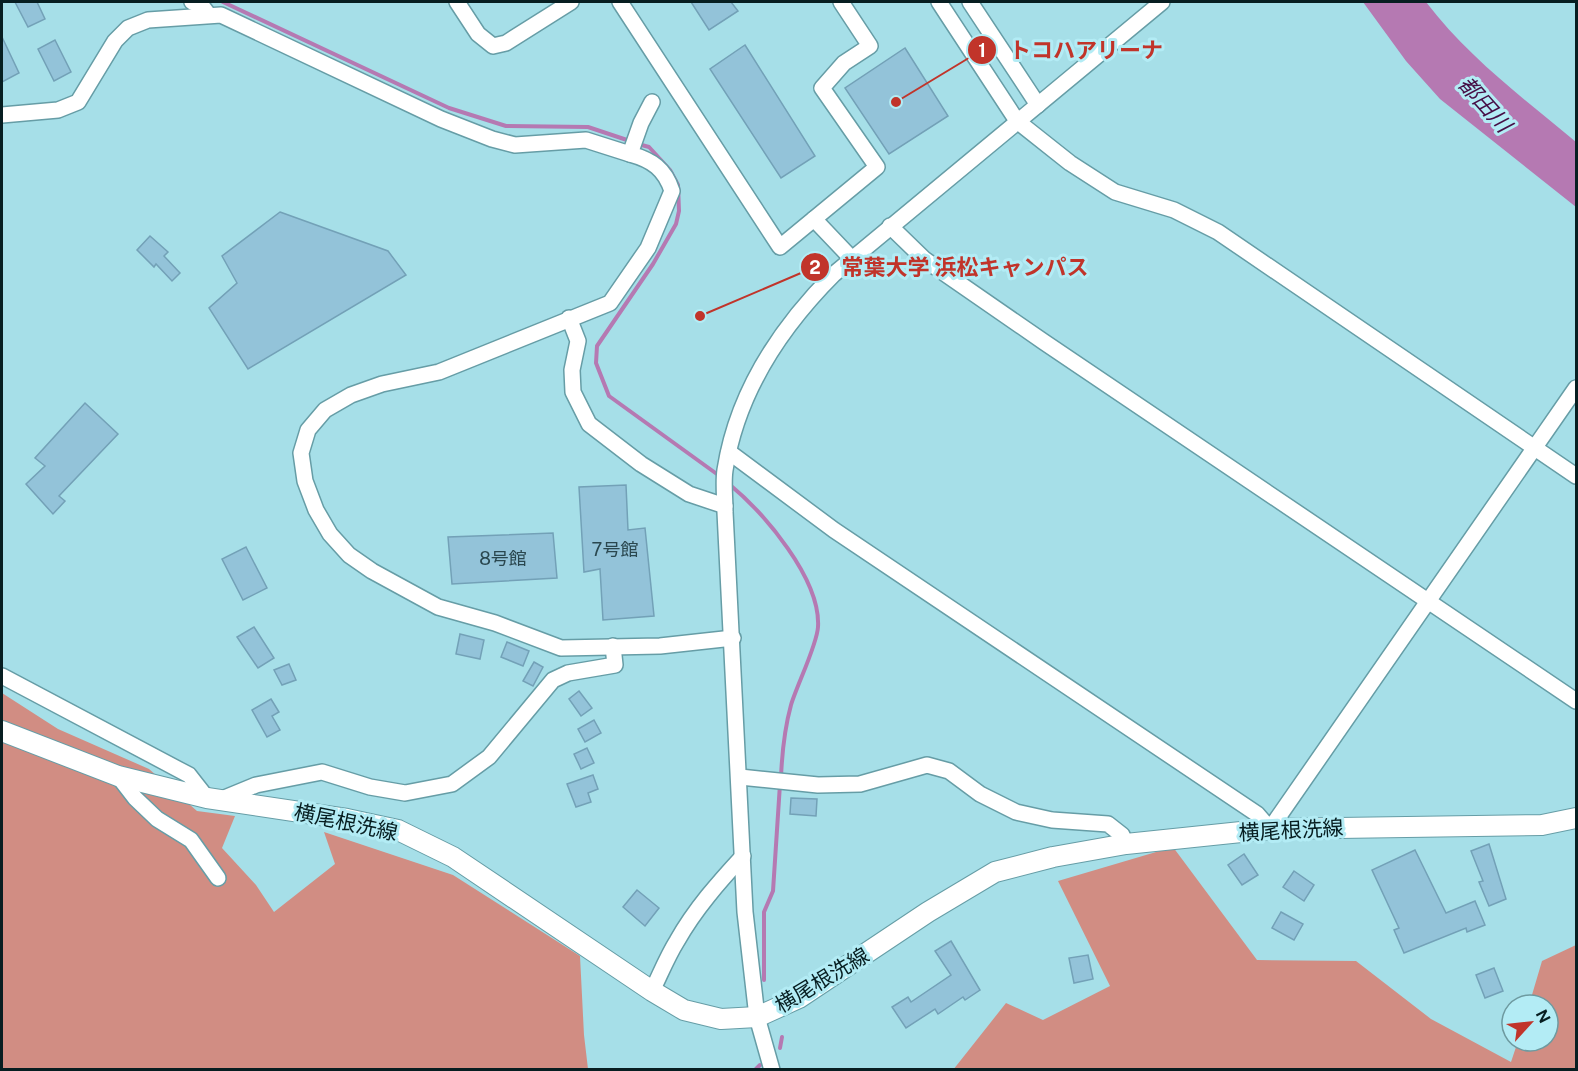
<svg xmlns="http://www.w3.org/2000/svg" width="1578" height="1071" viewBox="0 0 1578 1071" font-family="'Public Sans','Noto Sans JP',sans-serif">
<style>
.green{fill:#d18d83}
.water{fill:#b579b2}
.lines{fill:none;stroke-linecap:round;stroke-linejoin:round}
.stream{stroke:#b579b2;stroke-width:4}
.building{fill:#93c3d9;stroke:#73a1b7;stroke-width:1.5}
.minor-casing{stroke:#669da6;stroke-width:18}
.major-casing{stroke:#669da6;stroke-width:22}
.minor{stroke:#fff;stroke-width:15}
.major{stroke:#fff;stroke-width:20}
.labels{text-anchor:middle;dominant-baseline:central;stroke-width:6;stroke-linejoin:round;paint-order:stroke}
.number-label{font-size:18px;fill:#2a474f}
.street-label{font-size:21px;fill:#071e21;stroke:#b3ecf5}
.water-label{font-size:22px;font-style:italic;fill:#460e45;stroke:#b3ecf5}
.leader{fill:none;stroke:#c1342a;stroke-width:2}
.callout-dot{fill:#c1342a;stroke:#b3ecf5;stroke-width:2}
.mark-label{font-size:18px;text-anchor:middle;font-weight:bold;fill:#fff}
.callout-label{font-size:22px;text-anchor:middle;font-weight:bold;fill:#c1342a;stroke:#b3ecf5;stroke-width:6;stroke-linejoin:round;paint-order:stroke}
</style>
<rect width="100%" height="100%" fill="#a6dfe8"/>
<g class="green">
<polygon points="2,693 58,729 149,769 197,811 235,816 222,848 256,885 274,912 335,864 324,832 453,875 580,956 584,1035 588,1069 2,1069"/>
<polygon points="1173,847 1257,960 1356,961 1431,1019 1511,1062 1518,1041 1548,1041 1548,1005 1529,1005 1542,961 1576,945 1576,1069 953,1070 1006,1003 1043,1020 1110,986 1058,881"/>
</g>
<path class="water" d="M 1363,2 L 1426,2 C 1468,57 1523,98 1576,142 L 1576,207 L 1440,99 L 1406,61 Z"/>
<g class="lines">
<g class="stream">
<polyline points="223,2 449,108 506,126 588,127 630,141"/>
<polyline points="638,144 649,147 670,170 678,185 679,211 676,224 653,264 597,346 596,363 609,396 721,477"/>
<path d="M 729,484 C 764,513 821,579 818,627 C 817,645 797,685 791,705 C 785,727 782,754 781,777"/>
<polyline points="764,980 764,912 773,891 780,784"/>
<polyline points="780,1048 782,1037"/>
<polyline points="755,1070 760,1065"/>
</g>
</g>
<g class="building">
<polygon points="15,2 37,2 45,19 28,27"/>
<polygon points="691,2 731,2 738,11 709,30"/>
<polygon points="2,37 19,73 2,82"/>
<polygon points="55,40 71,72 54,81 38,49"/>
<polygon points="745,45 815,156 781,178 710,69"/>
<polygon points="905,48 948,116 889,154 845,88"/>
<polygon points="280,212 388,251 406,275 248,369 209,308 237,283 222,256"/>
<polygon points="150,236 168,252 164,256 180,273 172,281 156,264 154,267 137,250"/>
<polygon points="85,403 118,434 59,496 65,501 53,514 26,484 45,466 35,458"/>
<polygon points="626,485 628,530 645,528 654,616 603,620 600,569 584,572 579,487"/>
<polygon points="553,533 557,578 452,584 448,537"/>
<polygon points="246,547 267,588 243,600 222,559"/>
<polygon points="254,627 274,658 258,668 237,637"/>
<polygon points="460,634 484,640 480,659 456,654"/>
<polygon points="507,642 529,651 523,666 501,657"/>
<polygon points="534,662 543,667 533,686 523,681"/>
<polygon points="289,664 296,680 282,685 274,670"/>
<polygon points="579,691 592,708 581,716 569,699"/>
<polygon points="271,699 279,712 272,716 280,730 267,737 252,710"/>
<polygon points="594,720 601,733 585,742 578,729"/>
<polygon points="587,748 594,763 581,769 574,754"/>
<polygon points="593,775 598,789 588,793 591,802 576,807 567,784"/>
<polygon points="791,798 817,799 816,816 790,814"/>
<polygon points="1489,844 1506,899 1489,906 1479,882 1483,881 1471,851"/>
<polygon points="1415,850 1446,913 1475,901 1485,925 1467,932 1466,928 1404,953 1394,930 1399,928 1372,870"/>
<polygon points="1244,854 1258,875 1242,885 1228,865"/>
<polygon points="1294,871 1314,885 1304,901 1283,887"/>
<polygon points="637,890 659,908 645,926 623,907"/>
<polygon points="1281,912 1303,924 1294,940 1272,928"/>
<polygon points="951,941 980,990 965,1000 963,997 938,1014 935,1009 906,1028 892,1007 908,997 911,1002 951,975 935,951"/>
<polygon points="1088,955 1093,979 1074,983 1069,958"/>
<polygon points="1494,968 1503,991 1485,998 1476,975"/>
</g>
<g class="lines">
<defs>
<g id="minor">
<polyline points="192,2 202,6 208,14"/>
<polyline points="457,2 478,34 493,46 506,43 571,2"/>
<polyline points="620,2 780,247 877,167 822,88 844,63 870,46 841,2"/>
<polyline points="939,2 1017,121 1070,163 1115,192 1174,210 1218,232 1576,476"/>
<polyline points="970,2 1038,105"/>
<path d="M 652,102 L 641,123 L 630,154 C 652,160 665,169 672,191 L 648,248 L 610,303 L 439,372 L 382,384 L 351,395 L 325,410 L 308,430 L 301,453 L 305,481 L 316,510 L 330,534 L 349,555 L 372,571 L 438,607 L 495,623 L 561,648 L 660,646 L 733,638"/>
<polyline points="2,115 58,110 78,102 115,41 128,28 148,20 221,15 441,119 492,139 515,145 586,140 630,154"/>
<polyline points="814,219 852,259"/>
<polyline points="890,226 924,259 1044,342 1576,701"/>
<polyline points="569,318 578,341 572,370 573,392 589,424 641,464 689,494 725,506"/>
<polyline points="729,452 834,530 1257,814 1270,829 1576,388"/>
<polyline points="2,676 189,775 207,798"/>
<polyline points="118,776 135,798 157,819 191,840 218,878"/>
<polyline points="740,777 818,785 860,784 927,765 949,771 980,794 1016,812 1052,820 1108,824 1122,835 1126,844"/>
<polyline points="222,799 256,785 322,772 370,787 405,793 452,784 489,757 553,680 568,673 615,665 613,646"/>
<path d="M 652,991 C 660,975 667,957 677,941 C 695,909 719,882 743,856"/>
<path d="M 772,1070 L 757,1017 L 745,912 L 725,512 C 725,498 723,483 725,470 C 737,393 780,328 834,274 L 1162,2"/>
</g>
<polyline id="major" points="2,731 118,776 207,798 347,819 398,830 453,857 652,991 684,1010 721,1019 757,1017 799,998 928,912 995,872 1053,857 1126,844 1270,829 1542,825 1576,818"/>
</defs>
<use href="#minor" class="minor-casing"/>
<use href="#major" class="major-casing"/>
<use href="#minor" class="minor"/>
<use href="#major" class="major"/>
</g>
<g class="labels">
<g class="number-label">
<text x="615" y="549">7号館</text>
<text x="503" y="558">8号館</text>
</g>
<g class="street-label">
<text transform="translate(346 822) rotate(12)">横尾根洗線</text>
<text transform="translate(1291 830) rotate(-3)">横尾根洗線</text>
<text transform="translate(822 980) rotate(-31)">横尾根洗線</text>
</g>
<g class="water-label">
<text transform="translate(1485 104) rotate(48)">都田川</text>
</g>
</g>
<path class="leader" d="M896 102L982 50M700 316L815 267"/>
<g class="callout-dot">
<circle cx="896" cy="102" r="6"/>
<circle cx="700" cy="316" r="6"/>
<circle cx="982" cy="50" r="15"/>
<circle cx="815" cy="267" r="15"/>
</g>
<g class="mark-label">
<text x="982" y="57">1</text>
<text x="815" y="274">2</text>
</g>
<g class="callout-label">
<text x="1086" y="58">トコハアリーナ</text>
<text x="965" y="275">常葉大学 浜松キャンパス</text>
</g>
<rect width="1578" height="1071" fill="none" stroke="#071e21" stroke-width="6"/>
<g transform="translate(1530 1023) rotate(63)"><circle r="28" fill="#b3ecf5" stroke="#6e9aa0" stroke-width="1.5"/>
<path d="M0-4.5L10 22L0 15L-10 22Z" fill="#c1342a"/>
<text y="-9" font-size="16" font-weight="bold" text-anchor="middle" fill="#071e21">N</text>
</g>
</svg>
